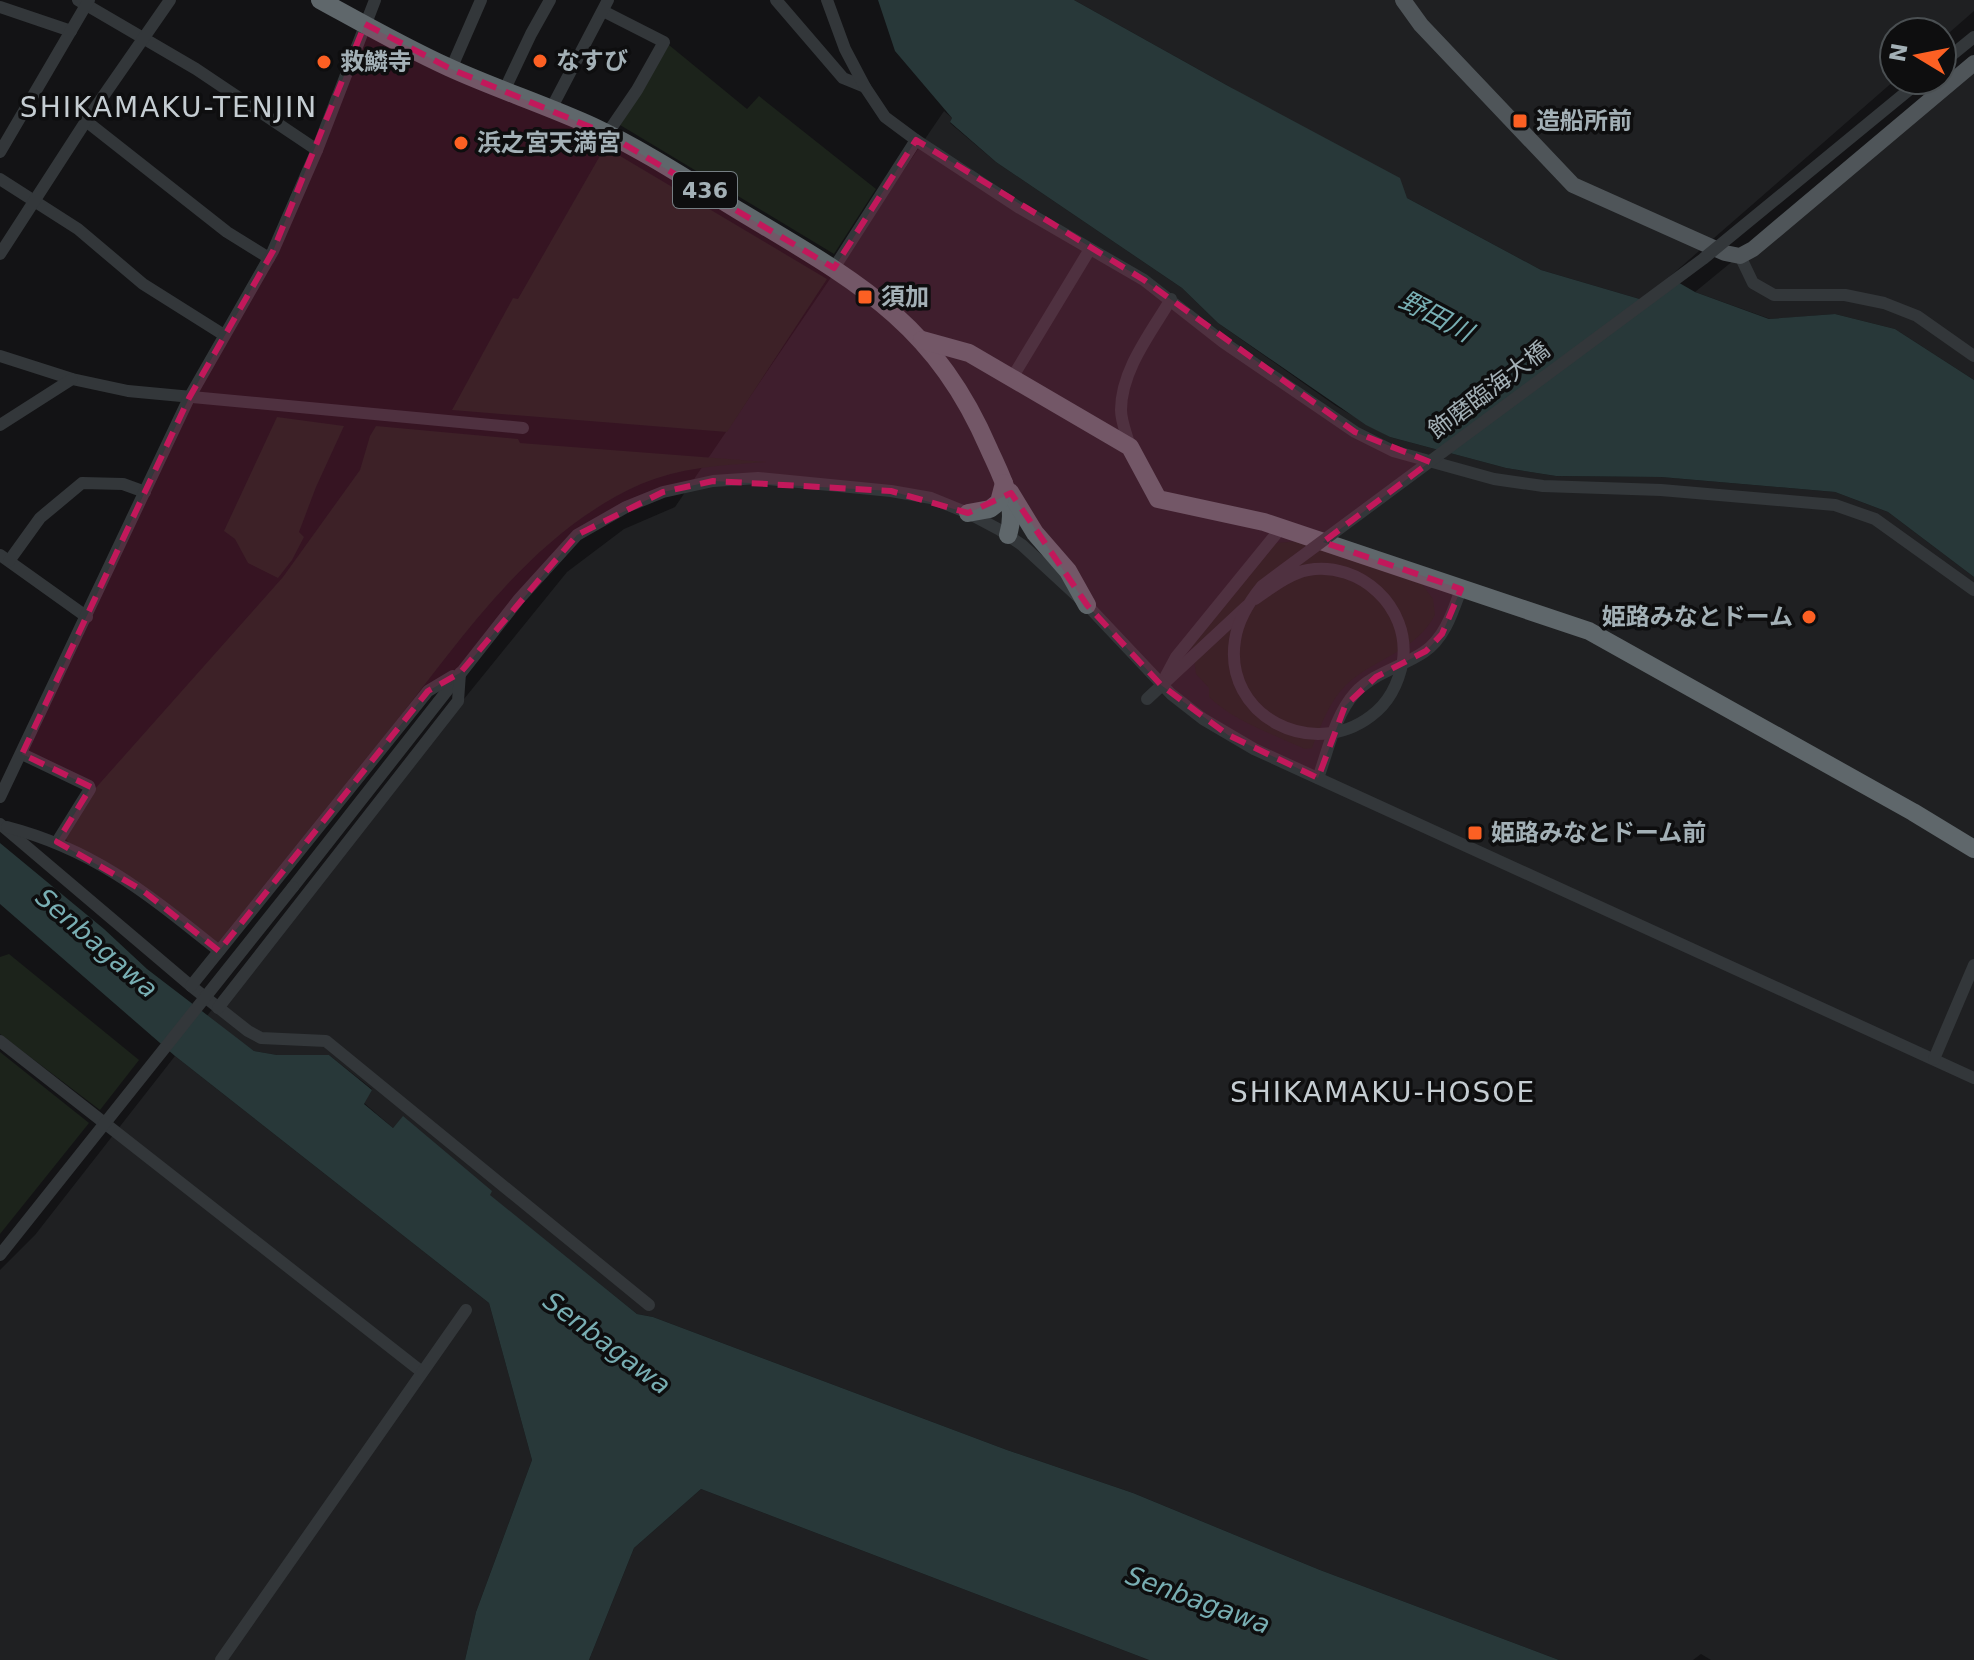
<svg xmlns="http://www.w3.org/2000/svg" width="1974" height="1660" viewBox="0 0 1974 1660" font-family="'DejaVu Sans','Noto Sans JP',sans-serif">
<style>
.built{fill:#1f2022}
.green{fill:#1c231b}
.water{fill:#283839}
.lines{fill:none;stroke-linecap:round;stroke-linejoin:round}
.minor{stroke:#33373a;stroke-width:12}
.major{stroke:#4f5559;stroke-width:16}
.highway{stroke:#5f676b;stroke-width:18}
.minor-bridge{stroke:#33373a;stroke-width:12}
.marked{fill:#c2185b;fill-opacity:0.2;stroke:#c2185b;stroke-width:6;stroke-dasharray:16 10;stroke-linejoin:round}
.poi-dot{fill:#fc6023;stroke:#0e0e0f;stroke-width:3}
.labels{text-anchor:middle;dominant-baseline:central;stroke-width:7;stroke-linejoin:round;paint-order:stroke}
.shield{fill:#0e0e0f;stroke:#767f84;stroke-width:2}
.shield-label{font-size:22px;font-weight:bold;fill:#a3b0b6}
.poi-label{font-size:24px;font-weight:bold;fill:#a3b0b6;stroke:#0e0e0f;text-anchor:start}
.street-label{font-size:24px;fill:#a3b0b6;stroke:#0e0e0f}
.water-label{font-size:26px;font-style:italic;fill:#78aeb3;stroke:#0e0e0f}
.quarter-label{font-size:28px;letter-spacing:2px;fill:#c5cdd2;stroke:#0e0e0f}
</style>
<rect width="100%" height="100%" fill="#131315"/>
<g class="built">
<polygon points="1074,0 1974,0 1974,11 1942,39 1942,32 1894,32 1895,80 1643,300 1541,270 1407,198 1230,87"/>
<polygon points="1974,63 1974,380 1895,329 1835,314 1770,319 1695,292"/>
<polygon points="944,111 952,118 950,123 996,162 1182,288 1218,323 1336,406 1390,437 1506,468 1556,476 1661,477 1835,492 1888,512 1974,577 1974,1660 1711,1660 1701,1654 1693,1660 1559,1660 1320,1570 1133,1493 1007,1450 653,1317 637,1314 489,1195 491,1191 403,1117 393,1128 364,1103 372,1089 329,1055 277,1055 254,1051 206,1017 567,572 624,529 675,507"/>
<polygon points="175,1056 489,1303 532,1460 476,1612 465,1660 0,1660 0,1270 35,1235"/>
<polygon points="701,1489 1149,1660 589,1660 634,1548"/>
</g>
<g class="green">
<polygon points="669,45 747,109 759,96 876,189 834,254 620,125"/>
<polygon points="605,147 827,279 727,432 452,410 513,298 518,299"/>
<polygon points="277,417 344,426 316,487 299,532 304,537 292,560 278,578 248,563 235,539 224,531"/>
<path d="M 376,426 L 518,439 L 520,443 L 766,462 C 723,465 681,467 641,484 C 531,533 461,639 389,731 C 332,802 276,873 220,945 L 69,843 L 63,836 L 93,791 L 283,577 L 360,470 L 370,436 Z"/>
<path d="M 1299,541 L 1422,584 L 1433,599 L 1435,615 C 1417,649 1381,657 1353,679 C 1331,696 1322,723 1312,748 L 1305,749 C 1273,734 1235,722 1209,697 L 1209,688 L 1196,674 L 1192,646 L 1276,543 Z"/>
<polygon points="9,954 139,1060 100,1110 0,1034 0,957"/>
<polygon points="0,1052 89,1123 0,1234"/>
</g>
<g class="water">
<polygon points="878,0 1074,0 1230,87 1400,178 1407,198 1541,270 1643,300 1669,277 1695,292 1769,319 1835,314 1895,329 1974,380 1974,577 1888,512 1835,492 1661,477 1556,476 1506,468 1390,437 1366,425 1218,323 1182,288 996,162 950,122 952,118 895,51"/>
<polygon points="0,843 104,929 147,969 254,1051 277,1055 329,1055 372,1090 364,1104 393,1128 403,1116 492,1191 490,1195 637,1314 653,1317 1007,1450 1133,1493 1320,1570 1559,1660 1149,1660 701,1489 634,1548 589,1660 465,1660 476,1612 532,1460 489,1303 175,1056 0,904"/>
</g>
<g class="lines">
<g class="minor">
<polyline points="78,0 196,69 317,150"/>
<polyline points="776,0 843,78 865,87"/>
<polyline points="827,0 845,49 865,87 885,117 916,140 1018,207 1144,280 1223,342 1355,432 1393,451 1494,479 1543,486 1661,490 1835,505 1875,519 1974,590"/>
<polyline points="0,7 71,31"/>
<polyline points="603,11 664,42 637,90 607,134"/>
<polyline points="1942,63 1974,37"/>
<polyline points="451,69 481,0"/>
<polyline points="504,91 531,34 550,0"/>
<polyline points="551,109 608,0"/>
<polyline points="86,121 227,232 269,258"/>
<polyline points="0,152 89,0"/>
<polyline points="0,179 78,229 143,284 224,335"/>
<polyline points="0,254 86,121 170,0"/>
<polyline points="1740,256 1753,283 1774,295 1845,295 1884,303 1917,316 1974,356"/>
<polyline points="834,268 916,140"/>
<polyline points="0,356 72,379 128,391 523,428"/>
<polyline points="1012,378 1090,249"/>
<polyline points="0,425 72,379"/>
<path d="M 1130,447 C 1127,435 1121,422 1121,410 C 1121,370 1152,331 1171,299"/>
<polyline points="0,555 87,617"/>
<polyline points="9,561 40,518 82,483 123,484 145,492"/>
<polyline points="1161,685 1176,657 1281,528"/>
<polyline points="1147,699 1247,606"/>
<polyline points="22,754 89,786 90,789 57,842"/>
<path d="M 1318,778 C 1328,751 1335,715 1355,693 C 1373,673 1402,667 1424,652 C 1445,638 1453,611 1461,589"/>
<polyline points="0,797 189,398 273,251 317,150 375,0"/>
<polyline points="0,824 191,986 248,1031 261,1038 326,1041 649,1305"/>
<path d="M 7,827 C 96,850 150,896 219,951"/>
<polyline points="293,887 519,599 577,535 626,507 663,492 713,481 758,478 891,491 931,498 968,513 1000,530 1022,545 1087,605 1171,694 1203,719 1254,749 1974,1078"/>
<polyline points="191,986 428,691 453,676"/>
<polyline points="218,1008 458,701 460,673"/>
<polyline points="0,1041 422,1372"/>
<polyline points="1934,1059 1974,965"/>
<polyline points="221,1660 466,1310"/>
</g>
<polyline class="major" points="1403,0 1421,25 1573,185 1725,253 1740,256 1753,249 1974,63"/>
<g class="highway">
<path d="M 320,0 C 362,23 404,47 448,67 C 496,89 546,105 594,127 C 645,151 693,183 741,212 C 854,280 934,321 989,449 C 1001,476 1018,505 1008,535"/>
<polyline points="922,340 969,353 1130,447 1158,499 1264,522 1589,631 1913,812 1974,849"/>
<polyline points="1010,492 1035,533 1068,571 1087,605"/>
<polyline points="968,513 990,509 999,502 1004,483"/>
</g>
<g class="minor-bridge">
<path d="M 1255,599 C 1271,588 1290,573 1308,570 C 1360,561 1410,607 1403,660 C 1399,682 1390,702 1371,716 C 1312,761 1223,716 1235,640 C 1238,619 1249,602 1262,586 L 1703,259 L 1921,80"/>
<polyline points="0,1255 293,887"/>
</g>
</g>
<path class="marked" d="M 365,24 L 451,69 L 607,134 L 834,268 L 916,140 L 1144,280 L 1355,432 L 1430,462 L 1323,542 L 1461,589 L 1442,634 L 1426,651 L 1376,677 L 1345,706 L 1318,778 L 1228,735 L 1161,685 L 1087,605 L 1011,493 L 968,513 L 891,491 L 713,481 L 663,492 L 577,535 L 460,673 L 428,691 L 219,951 L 142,890 L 57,842 L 91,787 L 22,754 L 189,398 L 273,251 Z"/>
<g class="poi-dot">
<circle cx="540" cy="61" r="8"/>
<circle cx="324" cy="62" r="8"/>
<rect x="1512" y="113" width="16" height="16" rx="4"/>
<circle cx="461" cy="143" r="8"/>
<rect x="857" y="289" width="16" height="16" rx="4"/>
<circle cx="1809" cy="617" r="8"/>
<rect x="1467" y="825" width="16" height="16" rx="4"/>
</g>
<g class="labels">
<rect class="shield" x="673" y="172" width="64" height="36" rx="6"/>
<g class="shield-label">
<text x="705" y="190">436</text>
</g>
<g class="poi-label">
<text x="556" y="61">なすび</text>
<text x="340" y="62">救鱗寺</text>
<text x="1536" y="121">造船所前</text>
<text x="477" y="143">浜之宮天満宮</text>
<text x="881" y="297">須加</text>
<text x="1793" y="617" text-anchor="end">姫路みなとドーム</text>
<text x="1491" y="833">姫路みなとドーム前</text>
</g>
<g class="street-label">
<text transform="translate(1489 390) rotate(-37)">飾磨臨海大橋</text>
</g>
<g class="water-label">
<text transform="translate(1436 316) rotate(28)">野田川</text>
<text transform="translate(97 943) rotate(41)">Senbagawa</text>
<text transform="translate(607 1343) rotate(37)">Senbagawa</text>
<text transform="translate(1198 1600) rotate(20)">Senbagawa</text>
</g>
<g class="quarter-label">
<text x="169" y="107">SHIKAMAKU-TENJIN</text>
<text x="1383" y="1092">SHIKAMAKU-HOSOE</text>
</g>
</g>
<g transform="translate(1918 56) rotate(280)"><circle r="38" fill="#0e0e0f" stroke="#4a4f52" stroke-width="2"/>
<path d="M0-6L14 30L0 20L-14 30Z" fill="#fc6023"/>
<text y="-12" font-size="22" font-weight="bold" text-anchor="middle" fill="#a3b0b6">N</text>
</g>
</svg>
